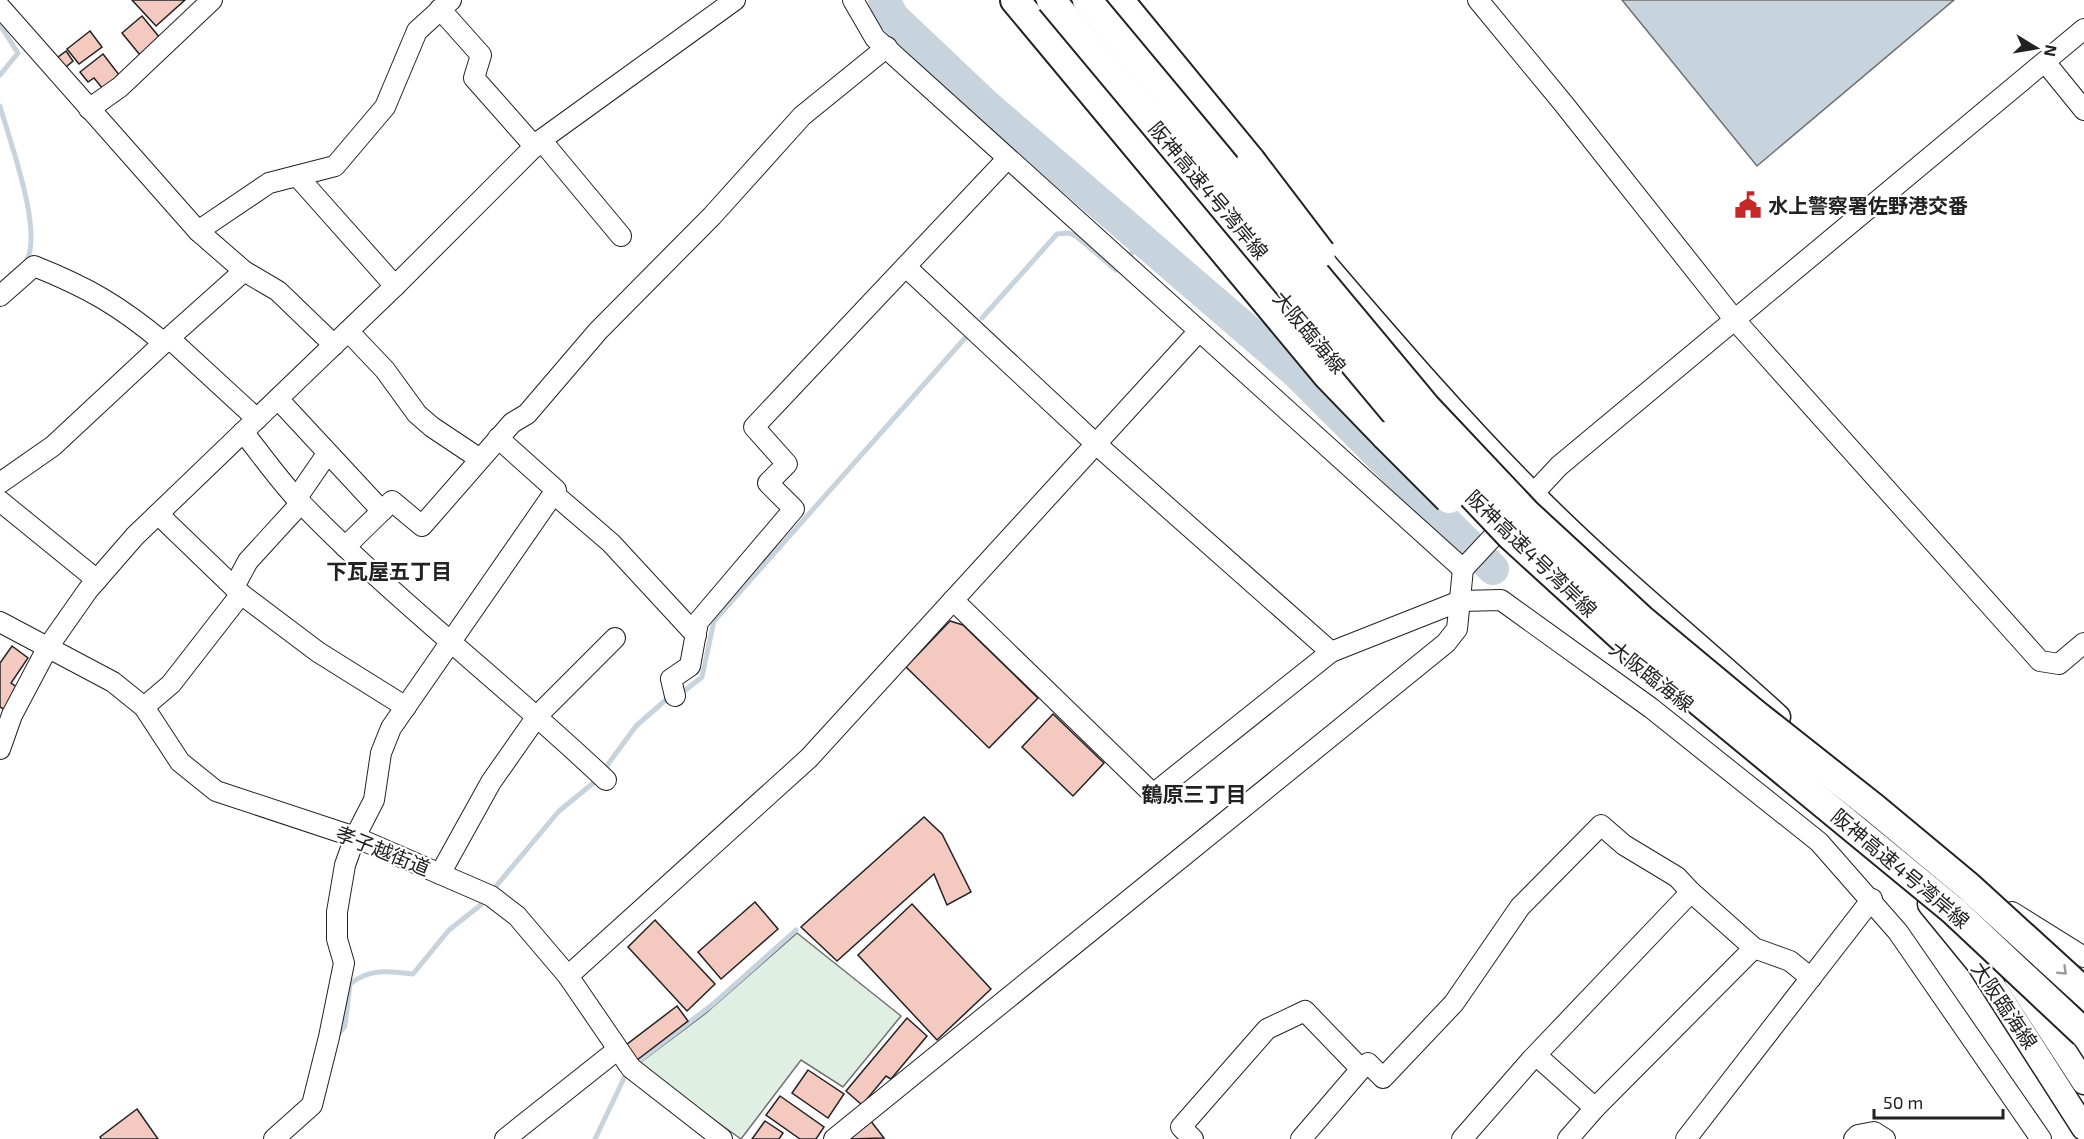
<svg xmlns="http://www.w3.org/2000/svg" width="2084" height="1139" viewBox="0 0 2084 1139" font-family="'Exo 2','Noto Sans JP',sans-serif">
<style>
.green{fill:#e0efe3;stroke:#6f6f6f;stroke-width:1.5}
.water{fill:#c7d3dd;stroke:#6f6f6f;stroke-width:1.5}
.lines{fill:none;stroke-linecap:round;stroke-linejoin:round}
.stream{stroke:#c7d3dd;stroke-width:5}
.river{stroke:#c7d3dd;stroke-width:32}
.building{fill:#f3c9c0;stroke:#222;stroke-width:1.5}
.minor-casing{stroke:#222;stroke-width:22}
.major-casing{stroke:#222;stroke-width:27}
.highway-casing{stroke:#222;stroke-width:32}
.minor{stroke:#fff;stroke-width:20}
.major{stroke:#fff;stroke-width:24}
.highway{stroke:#fff;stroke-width:28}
.highway-bridge-casing{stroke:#222;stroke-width:32;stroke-linecap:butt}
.highway-bridge{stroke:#fff;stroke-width:28}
.oneway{stroke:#9c9c9c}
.labels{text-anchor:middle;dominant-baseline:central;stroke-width:4.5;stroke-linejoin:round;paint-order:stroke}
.street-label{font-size:20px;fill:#222;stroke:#fff}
.poi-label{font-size:20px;font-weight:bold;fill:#222;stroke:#fff;text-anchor:start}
.neighbourhood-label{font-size:21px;font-weight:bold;fill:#222;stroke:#fff}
</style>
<rect width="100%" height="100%" fill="#fff"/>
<polygon class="green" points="797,933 901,1016 843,1087 801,1060 741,1139 637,1065 706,1013"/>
<polygon class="water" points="1622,0 1954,0 1757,166"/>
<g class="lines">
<g class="stream">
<polyline points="0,25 18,53 0,75"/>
<path d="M 0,106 C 9,140 44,231 26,262"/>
<polyline points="1129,256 1143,240"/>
<polyline points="982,318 1057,234 1069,233 1076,236 1116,270"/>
<polyline points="683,692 702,677 714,621 966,337"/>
<polyline points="603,771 636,726 668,698"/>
<polyline points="492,891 559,811 597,780"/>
<path d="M 335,1039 L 345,1026 L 350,984 C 369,968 389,971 413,974 L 449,930 L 482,904"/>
<polyline points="635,1064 713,1004 796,930"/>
<polyline points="595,1139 626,1074"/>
</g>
<polyline class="river" points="884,0 893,17 988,107 1296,372 1493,569"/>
</g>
<g class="building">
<polygon points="132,0 185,0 156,26"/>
<polygon points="142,16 160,38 140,55 122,33"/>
<polygon points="90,31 102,47 79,64 67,49"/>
<polygon points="66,51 73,61 61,71 53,61"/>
<polygon points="103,54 120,76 103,89 94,78 88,82 80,72"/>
<polygon points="950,621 963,625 1038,698 989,748 906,667"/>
<polygon points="12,646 28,658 11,683 20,689 5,710 0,707 0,663"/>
<polygon points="1053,714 1104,763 1073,796 1022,747"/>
<polygon points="924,817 942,834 971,892 947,905 934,874 837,961 801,927"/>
<polygon points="755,902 778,929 721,979 698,952"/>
<polygon points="912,904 991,989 937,1040 858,955"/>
<polygon points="655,920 715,984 687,1011 628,947"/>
<polygon points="677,1006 688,1021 637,1060 626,1045"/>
<polygon points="907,1018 927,1036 891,1079 886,1076 862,1105 846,1091"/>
<polygon points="808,1070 844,1094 828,1118 792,1093"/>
<polygon points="780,1096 824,1127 816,1139 800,1139 766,1115"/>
<polygon points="137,1109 158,1139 101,1139 100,1137"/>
<polygon points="870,1120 884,1138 848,1139"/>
<polygon points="765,1121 783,1133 779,1139 752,1139"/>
</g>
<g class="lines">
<defs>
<g id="minor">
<polyline points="853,0 875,38 1463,569"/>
<polyline points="1478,0 1563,103 1734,319 2040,661 2059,664 2084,643"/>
<polyline points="0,7 198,231 244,271 278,291 334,345"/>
<polyline points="440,9 481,55 474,78 535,147"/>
<polyline points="2045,62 2084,110"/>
<polyline points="89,109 120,87 212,0"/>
<polyline points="541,140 621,236"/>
<polyline points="298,177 395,286"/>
<polyline points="198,231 269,183 335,166 385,107 417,31 451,0"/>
<polyline points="906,267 1096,444 1331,652"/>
<path d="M 0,296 L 34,266 C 87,287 120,306 164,343"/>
<polyline points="348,331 385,370 417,414 432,427 480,459"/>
<polyline points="169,338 244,271"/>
<polyline points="278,399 382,511"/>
<path d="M 243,432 C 261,454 278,479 298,500 C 394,600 505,684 606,780"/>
<polyline points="0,483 53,446 169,338 257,419"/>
<polyline points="554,494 611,543 696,635"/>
<polyline points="296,499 327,454"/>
<polyline points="0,501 97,580"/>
<polyline points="158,514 241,594 318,652 406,707"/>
<polyline points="345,547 392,501 422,526 512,423 527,414 598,331 712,216 802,116 887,47"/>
<polyline points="234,587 248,561 301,503"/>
<polyline points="953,600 1153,794 1331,652 1460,601 1501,600 1651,708 1819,842 1898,932 2041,1139"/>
<polyline points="0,622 113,682 144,707 180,762 216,791 355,837 491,896 517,916 568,976 631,1068 722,1139"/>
<polyline points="675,696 671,679 690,666 698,622 794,509 768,483 787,464 754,427 1007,159"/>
<polyline points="144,707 171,684 241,594"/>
<polyline points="0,749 12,715 48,647 88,590 135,536 395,286 541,140 735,0"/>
<polyline points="440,874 491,782 538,715 615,638"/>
<polyline points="2012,912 2084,957"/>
<polyline points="568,976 809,758 1199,331"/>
<polyline points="1537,1056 1595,1108"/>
<polyline points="274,1139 312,1105 329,1037 344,963 337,939 337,912 345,865 355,837 374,800 381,753 391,728 556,490 498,438"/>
<polyline points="505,1139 617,1050"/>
<polyline points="834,1139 1446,643 1457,629 1463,569 1559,466 2084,29"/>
<polyline points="1193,1139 1181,1127 1267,1029 1305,1011 1361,1069 1368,1063 1383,1078 1454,1003 1520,907 1601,825 1624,845 1677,877 1691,892 1754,948 1790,961 1811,978"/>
<polyline points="1301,1139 1361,1069"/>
<polyline points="1462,1139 1531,1060 1691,892"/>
<polyline points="1568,1139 1595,1108 1754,948"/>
<polyline points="1686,1139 1872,899"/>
<polyline points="1854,1139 1858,1135 1874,1132 1885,1139"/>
</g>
<g id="major">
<path d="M 1322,261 C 1390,340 1458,420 1532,494 C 1610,573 1696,642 1778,717"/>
<polyline points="1930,904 1979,964 2084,1128"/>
<polyline points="2017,979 2084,1082"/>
</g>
<g id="highway">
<polyline points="1015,0 1328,376 1386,436"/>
<polyline points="1119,0 1251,161"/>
</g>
</defs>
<use href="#minor" class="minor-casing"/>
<use href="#major" class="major-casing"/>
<use href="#highway" class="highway-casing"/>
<use href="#minor" class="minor"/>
<use href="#major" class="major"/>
<use href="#highway" class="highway"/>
<defs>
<g id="highway-bridge">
<polyline points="1051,0 1405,424 1511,536 1625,640 1954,911 2084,1033"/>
<polyline points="1087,0 1426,407 1527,514 1642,620 1755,714 1874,808 1969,887 2084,992"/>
<polyline points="1251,161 1321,253"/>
<polyline points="1386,436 1449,499"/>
</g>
</defs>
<use href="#highway-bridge" class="highway-bridge-casing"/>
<use href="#highway-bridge" class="highway-bridge"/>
</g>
<defs><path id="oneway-chevron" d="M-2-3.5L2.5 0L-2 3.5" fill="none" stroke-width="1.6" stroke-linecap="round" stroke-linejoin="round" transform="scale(1.5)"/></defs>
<use class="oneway" href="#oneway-chevron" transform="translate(2063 971) rotate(44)"/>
<defs>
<symbol id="civic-bare" viewBox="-9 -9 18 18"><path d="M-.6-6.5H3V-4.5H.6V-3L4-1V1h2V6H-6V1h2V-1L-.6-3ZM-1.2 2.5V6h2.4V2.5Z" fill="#c62828" stroke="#fff" stroke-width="2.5" paint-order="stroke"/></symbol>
</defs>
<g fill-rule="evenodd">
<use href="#civic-bare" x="1729" y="186" width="38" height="38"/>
</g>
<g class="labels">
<g class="street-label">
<text transform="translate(1209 190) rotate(50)">阪神高速4号湾岸線</text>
<text transform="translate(1310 332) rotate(50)">大阪臨海線</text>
<text transform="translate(1532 553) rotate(44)">阪神高速4号湾岸線</text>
<text transform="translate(1652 676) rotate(38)">大阪臨海線</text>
<text transform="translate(383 850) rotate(22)">孝子越街道</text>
<text transform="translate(1901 868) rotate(40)">阪神高速4号湾岸線</text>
<text transform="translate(2005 1005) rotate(56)">大阪臨海線</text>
</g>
<g class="poi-label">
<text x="1768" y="205">水上警察署佐野港交番</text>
</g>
<g class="neighbourhood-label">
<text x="389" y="570">下瓦屋五丁目</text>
<text x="1194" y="793">鶴原三丁目</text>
</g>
</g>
<g transform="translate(2036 48) rotate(101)" stroke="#ffffff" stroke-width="4.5" paint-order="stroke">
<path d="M0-4.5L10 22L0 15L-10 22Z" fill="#222222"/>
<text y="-9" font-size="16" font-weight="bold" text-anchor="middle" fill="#222222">N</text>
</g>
<path d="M1874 1109v9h129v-9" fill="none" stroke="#222222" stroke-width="3"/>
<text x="1883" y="1109" font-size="18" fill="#222222" stroke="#ffffff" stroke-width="4.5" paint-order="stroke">50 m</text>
</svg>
